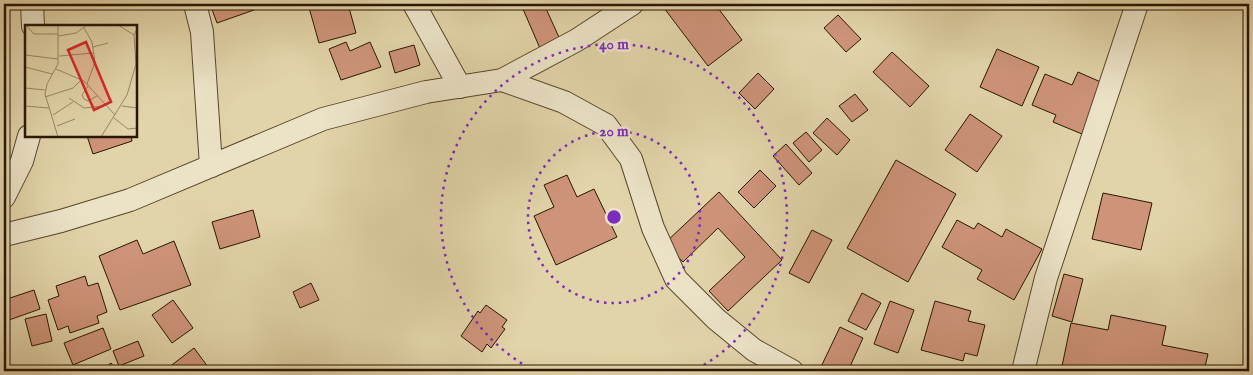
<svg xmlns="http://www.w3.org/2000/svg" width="1253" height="375" viewBox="0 0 1253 375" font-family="'IM FELL English',serif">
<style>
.building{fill:#ce9479;stroke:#291601}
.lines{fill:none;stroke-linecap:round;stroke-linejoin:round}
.street-casing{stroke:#57462b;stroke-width:24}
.street{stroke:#ece3c7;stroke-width:22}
.ring{fill:none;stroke:#7b2cbf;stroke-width:2.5;stroke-dasharray:2.5 5}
.inset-road{fill:none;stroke:#988866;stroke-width:1}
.view{fill:#d62828;fill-opacity:0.15;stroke:#d62828;stroke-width:2.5}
.inset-edge{fill:none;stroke:#291601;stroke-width:2.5}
.centre{fill:#7b2cbf;stroke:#ece3c7;stroke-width:2.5}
.ring-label{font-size:15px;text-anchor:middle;font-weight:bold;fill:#7b2cbf;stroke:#ece3c7;stroke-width:5;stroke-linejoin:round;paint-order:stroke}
</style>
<rect width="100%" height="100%" fill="#e2d4a9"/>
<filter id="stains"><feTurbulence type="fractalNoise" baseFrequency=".004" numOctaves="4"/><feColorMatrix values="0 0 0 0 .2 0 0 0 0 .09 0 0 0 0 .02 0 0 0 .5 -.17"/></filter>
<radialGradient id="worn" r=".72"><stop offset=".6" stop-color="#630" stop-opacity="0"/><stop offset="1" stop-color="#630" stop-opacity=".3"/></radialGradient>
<g class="building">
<polygon points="210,4 271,4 217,23"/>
<polygon points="308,4 348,4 356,33 319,43"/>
<polygon points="536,4 544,4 562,44 542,53 523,9"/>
<polygon points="669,4 715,4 742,40 708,66 664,8"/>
<polygon points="838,15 861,39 846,52 824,28"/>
<polygon points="346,42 350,51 370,42 381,67 341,80 329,49"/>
<polygon points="414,45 420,65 395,73 389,52"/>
<polygon points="997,49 1039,67 1022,106 980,87"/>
<polygon points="892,52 929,86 910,107 873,72"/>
<polygon points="1078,72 1103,83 1082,134 1053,122 1056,115 1032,105 1045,74 1072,85"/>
<polygon points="758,73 774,89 755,109 739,93"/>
<polygon points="855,94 868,110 852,122 839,106"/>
<polygon points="970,114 1002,136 977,172 945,150"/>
<polygon points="827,118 850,140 837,155 813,133"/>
<polygon points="806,132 822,150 809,162 793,143"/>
<polygon points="87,136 131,136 132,141 93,154"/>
<polygon points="786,144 812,173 799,185 773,156"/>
<polygon points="896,160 956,194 908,282 847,248"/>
<polygon points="760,170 776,186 754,208 738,192"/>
<polygon points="567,175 577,197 594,189 617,237 556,265 534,216 554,207 544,185"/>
<polygon points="719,192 782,260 728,311 709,291 745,257 718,228 683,262 665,243"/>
<polygon points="1103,193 1152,203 1141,250 1092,239"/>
<polygon points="253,210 260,237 220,249 212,222"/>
<polygon points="957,220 974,229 978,223 1002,237 1006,229 1042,249 1014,300 977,279 982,270 942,247"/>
<polygon points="812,230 832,240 809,283 789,273"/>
<polygon points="137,240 143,254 174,241 191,285 120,310 99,256"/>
<polygon points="1064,274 1083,279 1072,322 1052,316"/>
<polygon points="85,276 88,286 98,283 107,312 97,316 99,323 70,333 68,326 58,330 48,300 59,296 56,286"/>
<polygon points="311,283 319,300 300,308 293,292"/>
<polygon points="34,290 40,309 9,320 4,303 4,300"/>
<polygon points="862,293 881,303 866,330 848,321"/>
<polygon points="173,300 193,328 172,343 152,315"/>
<polygon points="890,301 914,310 898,353 874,344"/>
<polygon points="935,301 971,311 968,321 985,325 977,356 965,353 963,361 921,350"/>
<polygon points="486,305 507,320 502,327 505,329 491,348 487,344 482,352 461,336 478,311 480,313"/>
<polygon points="46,314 52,341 32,346 25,319"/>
<polygon points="1111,315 1166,326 1162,345 1208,354 1204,371 1061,371 1071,323 1108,330"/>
<polygon points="840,327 863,338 848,371 819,371"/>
<polygon points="103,328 111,349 73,365 64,343"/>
<polygon points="138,341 144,356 119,366 113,351"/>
<polygon points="194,348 211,371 164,371"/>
<polygon points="111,363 117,371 100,371"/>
</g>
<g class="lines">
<defs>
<g id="street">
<polyline points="32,4 33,26"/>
<polyline points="195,4 202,32 211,166"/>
<polyline points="414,4 460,87"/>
<polyline points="502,80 564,102 606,125 631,159 653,228 676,279 716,319 754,350 792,371"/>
<polyline points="4,197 22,161 29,136"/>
<polyline points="4,235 61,221 130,200 323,119 426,92 502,80 577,40 632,4"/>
<polyline points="1023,371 1046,278 1137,4"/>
</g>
</defs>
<use href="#street" class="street-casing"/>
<use href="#street" class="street"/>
</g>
<g class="ring">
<circle cx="614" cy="217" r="86"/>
<path d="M535 371A173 173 0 1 1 693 371"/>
</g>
<g transform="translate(25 25)">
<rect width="112" height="112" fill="#e2d4a9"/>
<path class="inset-road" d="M 1,0 L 9,9 L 33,9M 33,0 L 33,39 L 22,59 L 20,69 L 33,112M 93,0 L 109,10M 59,3 L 67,17 L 70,37 L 62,59M 33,11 L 51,8 L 62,0M 68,22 L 83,18M 0,30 L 33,34M 34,31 L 69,28M 0,42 L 27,49M 31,44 L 59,56 L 90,90M 63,61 L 57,70 L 59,74 L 63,76 L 72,71M 0,63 L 20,65M 20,72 L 48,63 L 56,55M 44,73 L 59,83 L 79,81M 0,81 L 24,83M 97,81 L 113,83M 28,90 L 48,77M 89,93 L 103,104 L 113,103M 32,101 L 50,94M 76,112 L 102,70 L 111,39 L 109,10 L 113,2"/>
<path class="view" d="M 61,17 L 86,77 L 69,85 L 43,25 Z"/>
<rect width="112" height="112" class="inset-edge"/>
</g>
<circle cx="614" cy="217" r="8" class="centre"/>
<g class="ring-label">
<text x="614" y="49">40 m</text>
<text x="614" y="136">20 m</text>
</g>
<rect width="1253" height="375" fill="none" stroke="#e2d4a9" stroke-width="20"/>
<rect x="5" y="5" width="1243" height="365" fill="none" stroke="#291601" stroke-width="2.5"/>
<rect x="10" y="10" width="1233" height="355" fill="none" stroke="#291601"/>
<rect width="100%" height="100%" filter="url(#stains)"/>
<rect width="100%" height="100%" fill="url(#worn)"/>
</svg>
